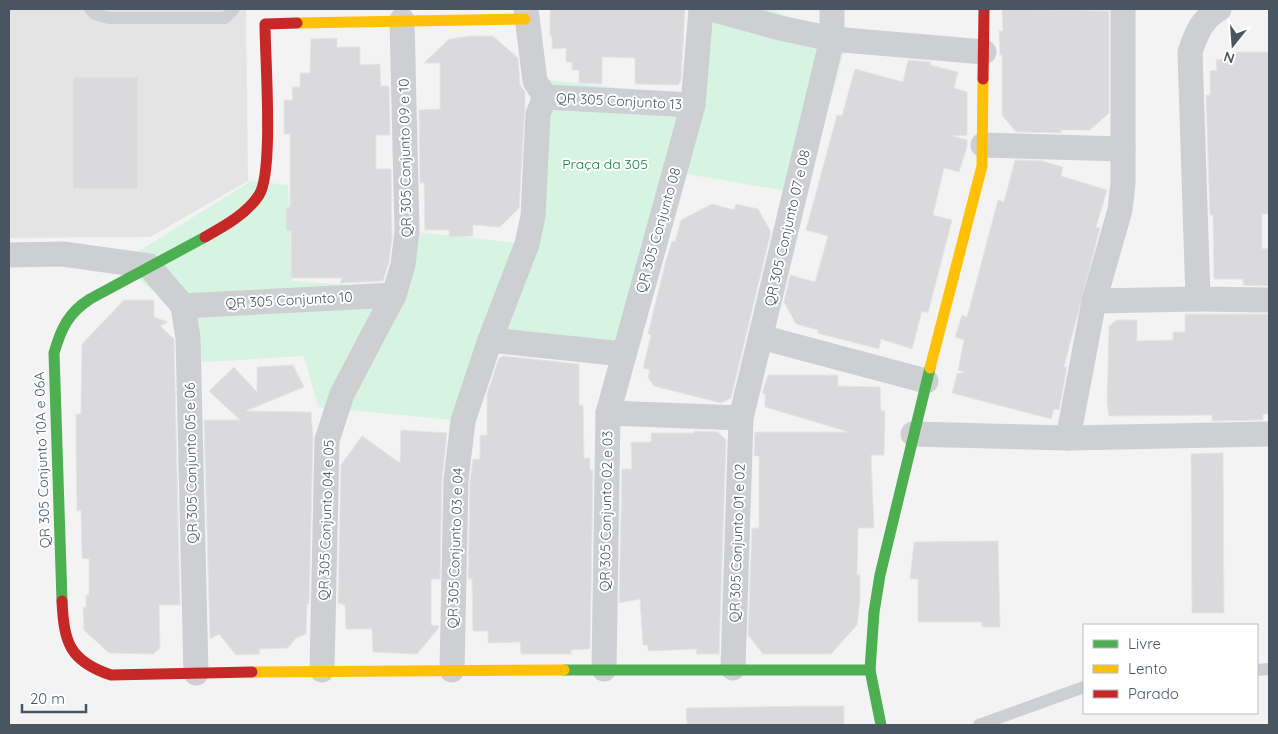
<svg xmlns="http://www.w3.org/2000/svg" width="1278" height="734" viewBox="0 0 1278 734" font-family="Quicksand,sans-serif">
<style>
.education{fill:#e5e4e5}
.green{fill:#d7f3e1}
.building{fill:#dadadc;stroke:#e5e5e6}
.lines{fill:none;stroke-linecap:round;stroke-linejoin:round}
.lane{stroke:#cdcfd2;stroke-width:12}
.street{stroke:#cdcfd2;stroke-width:25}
.fast{stroke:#4caf50;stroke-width:11}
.slow{stroke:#ffc107;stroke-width:11}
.jam{stroke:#c62828;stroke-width:11}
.labels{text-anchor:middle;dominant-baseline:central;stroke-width:4;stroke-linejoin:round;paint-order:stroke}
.street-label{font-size:14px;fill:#495661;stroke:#fff}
.park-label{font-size:14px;fill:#128448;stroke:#fff}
</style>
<rect width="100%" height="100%" fill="#f4f3f3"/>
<polygon class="education" points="9,9 246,9 248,181 150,237 9,238"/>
<polygon class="green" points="693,9 772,9 793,20 851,28 804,194 681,173 630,358 503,346 463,421 318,407 304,356 190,363 187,320 120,263 251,181 288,185 292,281 400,289 416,232 527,244 532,78 686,96"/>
<g class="building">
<polygon points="550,9 685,9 681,80 678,85 635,84 635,58 602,57 602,84 579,83 579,70 572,70 572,62 566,62 566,48 552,49 552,36 550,36"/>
<polygon points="1002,9 1109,11 1109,113 1090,130 1061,130 1061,133 1016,132 1002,115 1002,55 1000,55 999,31 1003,31"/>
<polygon points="471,36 493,36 518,58 520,85 525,92 525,107 519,208 500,227 473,225 473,236 449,237 449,230 425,230 424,183 420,183 419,110 440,109 440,63 424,63 449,39"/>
<polygon points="337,38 337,47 360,47 360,65 380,64 381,86 389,86 390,135 376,135 376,169 391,169 392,238 389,262 383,281 340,283 342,278 291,278 291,231 286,231 286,207 290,207 290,134 284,134 284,100 293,100 292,87 300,87 300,73 310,73 311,39"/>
<polygon points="1226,52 1269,52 1269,214 1262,214 1262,249 1269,248 1269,286 1243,285 1243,279 1214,279 1213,215 1210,215 1206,95 1210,95 1210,71 1217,70 1216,60 1226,58"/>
<polygon points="908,60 931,62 930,65 958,72 954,88 967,92 967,135 953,136 967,140 967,147 959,172 944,168 936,202 933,215 952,220 928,313 922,311 912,349 881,339 879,349 817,333 818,330 796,324 784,302 790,275 815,282 828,236 806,230 837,115 842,116 855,69 903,82"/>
<rect x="73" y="77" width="65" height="112"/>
<polygon points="1015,160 1042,161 1063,167 1061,176 1107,190 1096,227 1100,228 1064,367 1067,367 1059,410 1054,409 1051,419 952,393 957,374 965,372 958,370 964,340 955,337 962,315 967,317 998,200 1004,202"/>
<polygon points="712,204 734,210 736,204 758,209 771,232 731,398 721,403 654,386 648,378 650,370 643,368 651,335 648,334 665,264 672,241 675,242 681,220"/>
<polygon points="124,300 154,300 154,317 168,322 160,326 174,339 180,605 159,605 160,648 153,654 109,653 84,630 83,607 86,607 86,595 89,595 89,559 82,558 81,510 77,511 76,446 76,414 81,414 82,344"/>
<polygon points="1185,314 1269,314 1269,414 1263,414 1263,420 1212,421 1212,415 1109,416 1107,403 1109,326 1117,320 1137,320 1137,341 1173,340 1173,332 1185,332"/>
<polygon points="503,356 579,364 579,405 583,405 584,458 590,458 590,470 593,470 590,649 570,650 572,654 521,654 520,642 488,643 488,631 473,631 472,579 468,579 470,481 473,459 480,459 480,435 487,435 487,394 499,358"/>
<polygon points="293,365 304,387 246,411 311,412 313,438 309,604 307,604 306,634 296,638 288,648 259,649 260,654 236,655 219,634 210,639 204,420 240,420 209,391 234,367 257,392 257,367"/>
<polygon points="768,375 838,375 838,386 880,387 881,411 885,411 884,455 871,455 874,528 858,528 857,575 860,575 860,599 857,625 831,654 763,654 748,635 752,528 759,528 759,456 754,456 755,432 849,432 765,407 765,394 762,393"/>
<polygon points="401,430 447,433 442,480 440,579 431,579 431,625 439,626 438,629 417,654 373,652 372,629 346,629 345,605 338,603 341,465 362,436 400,463"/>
<polygon points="694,431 718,432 726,440 719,654 696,654 697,649 648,651 648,645 643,645 640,599 619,603 622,469 632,469 631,442 651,442 651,433 694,433"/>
<polygon points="1223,453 1224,613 1192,613 1191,454"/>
<polygon points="998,541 1000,627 982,627 982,622 918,622 918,579 910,579 914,542"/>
<polygon points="811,706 844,706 844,725 687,725 686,708"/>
</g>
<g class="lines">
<g class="lane">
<polyline points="90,9 95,14 109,18 225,18 234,9"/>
<polyline points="1257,670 1269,669"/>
<polyline points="979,725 1084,687"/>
</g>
<g class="street">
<polyline points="711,9 780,28 832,39 984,52"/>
<path d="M 1219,9 C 1202,19 1196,34 1190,52 L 1198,299 L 1269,300"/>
<polyline points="545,97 693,105"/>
<polyline points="983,145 1123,149"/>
<polyline points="9,255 63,254 149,266 183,306 188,338 196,673"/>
<polyline points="1094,301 1198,299"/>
<polyline points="183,306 394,295"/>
<polyline points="761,337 926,381"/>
<polyline points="490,340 623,354"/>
<polyline points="608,413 741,418"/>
<polyline points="913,434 1068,438 1269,434"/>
<polyline points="1068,438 1094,301 1120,210 1123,183 1123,9"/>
<polyline points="733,668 741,418 832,39 832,9"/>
<polyline points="604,669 608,413 693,105 701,9"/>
<polyline points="322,670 327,440 342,394 394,295 403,265 407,231 402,20"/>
<polyline points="452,670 456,480 463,421 490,340 527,244 533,216 538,114 545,97 535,81 526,9"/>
</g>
<g class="fast">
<path d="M 62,601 L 54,353 C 61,329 68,313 90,299 L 205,237"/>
<polyline points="564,670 870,670"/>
<polyline points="881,725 870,670 874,612 880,575 930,368"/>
</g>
<g class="slow">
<polyline points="297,23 525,19"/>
<polyline points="930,368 982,166 983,79"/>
<polyline points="252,672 564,670"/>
</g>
<g class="jam">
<polyline points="983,79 984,9"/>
<path d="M 205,237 C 223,227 247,214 259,195 C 274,172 265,57 265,24 L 297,23"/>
<path d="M 62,601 C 64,642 69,661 111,675 L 252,672"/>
</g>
</g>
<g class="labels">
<g class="street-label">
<text transform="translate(619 101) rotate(3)">QR 305 Conjunto 13</text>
<text transform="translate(405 158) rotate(-91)">QR 305 Conjunto 09 e 10</text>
<text transform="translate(787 228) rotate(-77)">QR 305 Conjunto 07 e 08</text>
<text transform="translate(658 230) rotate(-74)">QR 305 Conjunto 08</text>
<text transform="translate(289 300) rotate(-3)">QR 305 Conjunto 10</text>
<text transform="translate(42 460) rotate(-92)">QR 305 Conjunto 10A e 06A</text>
<text transform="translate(191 463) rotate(-91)">QR 305 Conjunto 05 e 06</text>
<text transform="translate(606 511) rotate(-89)">QR 305 Conjunto 02 e 03</text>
<text transform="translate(326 520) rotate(-88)">QR 305 Conjunto 04 e 05</text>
<text transform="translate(737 543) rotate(-88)">QR 305 Conjunto 01 e 02</text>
<text transform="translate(455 548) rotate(-88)">QR 305 Conjunto 03 e 04</text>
</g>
<g class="park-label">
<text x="605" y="164">Praça da 305</text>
</g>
</g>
<rect width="1278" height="734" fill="none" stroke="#495661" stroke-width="20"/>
<rect x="1083" y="624" width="175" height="90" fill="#ffffff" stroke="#b6bbc0"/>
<rect x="1093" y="640" width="25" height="8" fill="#4caf50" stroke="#b6bbc0"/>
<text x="1128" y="649" font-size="15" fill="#495661">Livre</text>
<rect x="1093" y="665" width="25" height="8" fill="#ffc107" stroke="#b6bbc0"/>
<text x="1128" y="674" font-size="15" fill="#495661">Lento</text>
<rect x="1093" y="690" width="25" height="8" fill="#c62828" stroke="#b6bbc0"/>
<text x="1128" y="699" font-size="15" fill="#495661">Parado</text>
<g transform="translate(1233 45) rotate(197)" stroke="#ffffff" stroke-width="4" paint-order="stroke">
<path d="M0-4L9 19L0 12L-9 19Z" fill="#495661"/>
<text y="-8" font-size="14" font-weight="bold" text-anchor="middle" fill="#495661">N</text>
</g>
<path d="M22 704v8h64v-8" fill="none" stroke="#495661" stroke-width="2.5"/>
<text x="30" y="704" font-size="15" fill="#495661" stroke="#ffffff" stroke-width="4" paint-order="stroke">20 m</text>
</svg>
